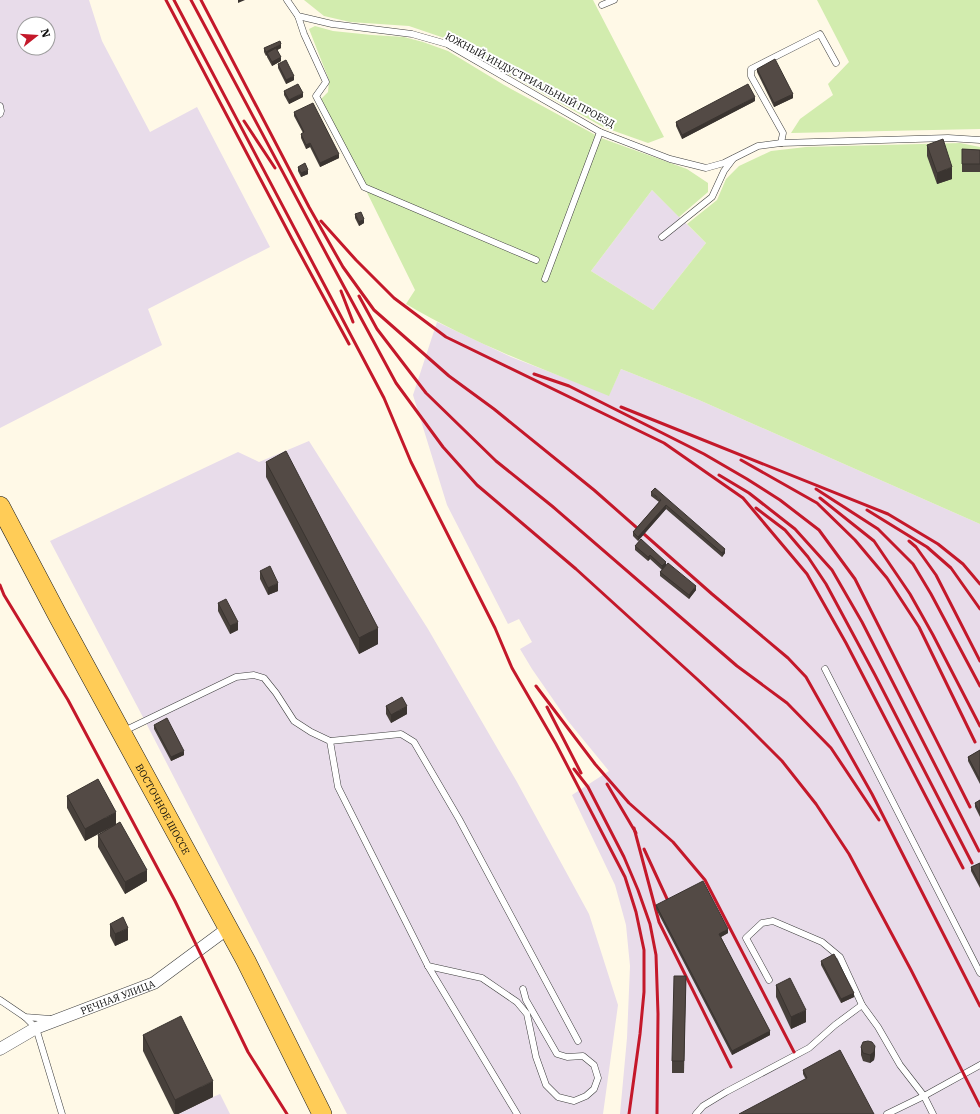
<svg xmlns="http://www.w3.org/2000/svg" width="980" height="1114" viewBox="0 0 980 1114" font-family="'IBM Plex Serif',serif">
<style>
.industrial{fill:#e8dcea;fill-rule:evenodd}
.green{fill:#d2ecae}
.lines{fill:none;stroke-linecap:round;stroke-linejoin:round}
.service-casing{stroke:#3d3d3d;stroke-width:7}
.minor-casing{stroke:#3d3d3d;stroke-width:13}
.primary-casing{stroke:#1b1b1b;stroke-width:20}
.service{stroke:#fff;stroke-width:6}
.minor{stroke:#fff;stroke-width:12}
.primary{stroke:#ffcc57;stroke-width:19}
.rail{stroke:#c4182a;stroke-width:3}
.wall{fill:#47403b}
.shaded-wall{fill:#3a3430}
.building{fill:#534a45;stroke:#3a3430}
.labels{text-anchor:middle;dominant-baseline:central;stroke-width:4;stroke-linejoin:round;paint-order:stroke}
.street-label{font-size:10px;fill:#0a0a0a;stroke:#fff}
</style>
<rect width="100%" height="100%" fill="#fff9e7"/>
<g class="industrial">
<path d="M 0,0 L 89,0 L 102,41 L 150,132 L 197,107 L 270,247 L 148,309 L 162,345 L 0,428 ZM 24,24 L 48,24 L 48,48 L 24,48 Z"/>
<polygon points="652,190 706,243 653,310 591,271"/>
<polygon points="437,322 511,357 609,395 621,369 699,400 980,524 980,1114 620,1114 627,1038 630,966 626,925 615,885 572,795 609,771 568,721 532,669 520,649 532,642 519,619 508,624 447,505 413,395"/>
<polygon points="309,441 428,629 517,782 589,914 618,1005 603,1114 347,1114 145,721 50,541 238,452 259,462"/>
<polygon points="220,1094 230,1114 178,1114 213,1097"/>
</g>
<g class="green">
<polygon points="304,0 593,0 664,137 648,143 603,127 510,75 453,41 409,26 350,22 324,16"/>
<polygon points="817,0 980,0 980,129 791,133 800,119 833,95 828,84 849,62"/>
<path d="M 315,26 L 333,31 L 372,35 L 404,37 L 423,42 L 448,51 L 504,85 L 601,138 L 687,169 L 708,183 L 708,192 L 679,217 L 652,190 L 591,271 L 653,310 L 706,243 L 687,224 L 717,200 L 726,179 L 739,166 L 771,151 L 806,147 L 960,143 L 980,147 L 980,524 L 699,400 L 621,369 L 609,396 C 540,368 470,342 406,304 L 415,290 L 321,99 L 328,92 L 329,80 L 309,29 Z"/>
</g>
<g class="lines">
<defs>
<g id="service">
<polyline points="287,0 298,16 332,24 412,34 447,44 600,132 670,159 706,168 724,163 758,146 781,143 948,138 980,140"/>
<polyline points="602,5 614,0"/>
<polyline points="298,16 304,34 326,82 316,96 364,187 536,260"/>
<polyline points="0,106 1,111 0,114"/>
<polyline points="781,143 783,133 751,76 751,69 820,34 836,63"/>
<polyline points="662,237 712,197 724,171 733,159"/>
<polyline points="545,279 600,132"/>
<polyline points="825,669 980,973"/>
<polyline points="124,731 236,677 254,675 264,678 276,693 294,721 311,732 330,741 401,734 414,742 459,819 578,1041"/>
<polyline points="330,741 338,787 428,966 517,1114"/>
<polyline points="428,966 482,978 517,1002 527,1014 536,1057 546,1085 558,1097 574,1101 586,1096 594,1089 598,1078 594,1065 583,1056 567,1057 557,1054 526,1000 523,989"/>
<polyline points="769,980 746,938 762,923 773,921 822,942 840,957 862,1005 878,1027 900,1065 924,1096 933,1114"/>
<polyline points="0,1000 25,1017 51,1019"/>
<polyline points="25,1017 36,1028 62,1114"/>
<polyline points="696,1114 703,1106 726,1092 809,1048 835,1025 862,1005"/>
<polyline points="887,1114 924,1096 980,1065"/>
</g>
<g id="minor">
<path id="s1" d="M 0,1049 L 36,1028 L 154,983 L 227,929"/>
</g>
<g id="primary">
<path id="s2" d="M 0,506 L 58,616 L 246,961 L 322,1114"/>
</g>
</defs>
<use href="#service" class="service-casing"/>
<use href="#minor" class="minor-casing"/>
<use href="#primary" class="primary-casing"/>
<use href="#service" class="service"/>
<use href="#minor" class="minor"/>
<use href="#primary" class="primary"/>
<g class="rail">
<polyline points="166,0 292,239 349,344"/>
<polyline points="174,0 384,398 411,462 495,628 512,668 556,744 625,877 636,912 644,950 644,992 640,1034 629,1114"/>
<polyline points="191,0 328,257 396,383 443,447 477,485 576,569 697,679 745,724 782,761 816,804 849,854 911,970 980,1106"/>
<polyline points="201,0 309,207 343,267 374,310 449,376 494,409 594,490 712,594 788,658 806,677 872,794 980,1006"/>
<polyline points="244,121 275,168"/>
<polyline points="321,221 356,260 394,298 446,337 664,443 743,498 807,574 846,643 963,868"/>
<polyline points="341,291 353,322"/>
<polyline points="359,296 377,329 426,393 496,461 552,506 737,666 787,703 831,748 879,820"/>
<polyline points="534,374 569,386 704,454 747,479 780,500 819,530 855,579 970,807"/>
<polyline points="621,407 888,514 938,544 963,564 980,584"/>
<polyline points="741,460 817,503 855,540 887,578 919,627 975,742"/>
<polyline points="719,475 749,493 795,529 832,570 862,622 979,851"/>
<polyline points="816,489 878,529 913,564 931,594 980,686"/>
<polyline points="820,498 874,541 910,594 933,635 980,726"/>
<polyline points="756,508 785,530 808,557 826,584 875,675 972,863"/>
<polyline points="867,510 927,547 951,568 980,609"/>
<polyline points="909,541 916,547 936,575 980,661"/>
<polyline points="0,585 4,595 68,700 175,901 248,1052 287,1114"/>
<polyline points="536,686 595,764 629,803 673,842 705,880 794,1052"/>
<polyline points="547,707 581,773"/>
<polyline points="574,769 588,787 624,857 638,890 650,924 656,955 658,1014 657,1114"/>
<polyline points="607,784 636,833"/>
<polyline points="634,828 659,922 731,1067"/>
<polyline points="644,849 668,901"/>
</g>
</g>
<g class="wall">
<polygon points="264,48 281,48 277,50 281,61 272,66 267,57 267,55 266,56 264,52"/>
<polygon points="278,64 294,80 286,84 278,68"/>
<polygon points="757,69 793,98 774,107 757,72"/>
<polygon points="284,91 303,97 289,104 284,95"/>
<polygon points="755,101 682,139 676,126 676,122"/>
<polygon points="294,112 339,158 320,167 310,147 306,149 301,138 301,134 303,133 294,116"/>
<polygon points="927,145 952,179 937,184 927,156"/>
<polygon points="962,149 980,150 980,172 962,172"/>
<polygon points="298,167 308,174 301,177 298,171"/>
<polygon points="355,214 364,223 359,226 355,218"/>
<polygon points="266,462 378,644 359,654 266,477"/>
<polygon points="651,492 725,553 722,557 666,509 638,541 633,536 633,532 659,502 651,496"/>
<polygon points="641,539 666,565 696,590 689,599 660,576 660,572 662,570 650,559 648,561 635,550 635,546"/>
<polygon points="260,571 278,591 268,595 260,579"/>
<polygon points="218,603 238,630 230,634 218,611"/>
<polygon points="386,706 407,714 391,723 386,714"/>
<polygon points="154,725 184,755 171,761 154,729"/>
<polygon points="980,750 980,784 968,761 968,757"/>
<polygon points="67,796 116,824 147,881 125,894 98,847 98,835 112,827 85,841 67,808"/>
<polygon points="980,800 980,817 975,807 975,803"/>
<polygon points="980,863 980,888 971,871 971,867"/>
<polygon points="656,905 728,933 721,937 770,1035 732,1055 656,909"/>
<polygon points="110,924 128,940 115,946 110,936"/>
<polygon points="821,961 854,997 841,1003 821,965"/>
<polygon points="686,976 684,1073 672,1073 672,1061"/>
<polygon points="776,985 806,1022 791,1029 776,997"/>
<polygon points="143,1035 213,1097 178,1114 174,1114 143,1051"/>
<polygon points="861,1047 875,1054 874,1060 870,1063 863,1061 861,1055"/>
<polygon points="803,1070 874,1114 805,1078 803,1074"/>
</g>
<g class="shaded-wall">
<polygon points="238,0 245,0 238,3"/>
<polygon points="281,44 281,48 268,55 267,53 267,55 266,56 266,52"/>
<polygon points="281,57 281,61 272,66 272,62"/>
<polygon points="294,76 294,80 286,84 286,80"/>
<polygon points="303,93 303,97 289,104 289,100"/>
<polygon points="793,94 793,98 774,107 774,103"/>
<polygon points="755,97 755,101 682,139 682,135"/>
<polygon points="310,143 310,147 306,149 306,145"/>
<polygon points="339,154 339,158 320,167 320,163"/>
<polygon points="952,167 952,179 937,184 937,173"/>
<polygon points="308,170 308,174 301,177 301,173"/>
<polygon points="364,219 364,223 359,226 359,222"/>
<polygon points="666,505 666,509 638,541 638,537"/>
<polygon points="725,549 725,553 722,557 722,553"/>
<polygon points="650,555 650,559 648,561 648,557"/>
<polygon points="666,562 666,566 662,570 662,566"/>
<polygon points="278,583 278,591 268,595 268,588"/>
<polygon points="696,586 696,590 689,599 689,595"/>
<polygon points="238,622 238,630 230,634 230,626"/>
<polygon points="378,628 378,644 359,654 359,638"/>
<polygon points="407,706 407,714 391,723 391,715"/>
<polygon points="184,751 184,755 171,761 171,757"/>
<polygon points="116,812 116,824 85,841 85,829"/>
<polygon points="147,870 147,881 125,894 125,882"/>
<polygon points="128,928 128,940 115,946 115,934"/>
<polygon points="728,929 728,933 719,938 719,934"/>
<polygon points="854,993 854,997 841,1003 841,999"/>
<polygon points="806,1010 806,1022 791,1029 791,1017"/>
<polygon points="770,1031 770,1035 732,1055 732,1051"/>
<polygon points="875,1046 875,1054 874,1060 870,1063 870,1055"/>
<polygon points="213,1081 213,1097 178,1114 175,1114 175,1100"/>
</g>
<g class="building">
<polygon points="280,41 281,44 266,52 264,48"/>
<polygon points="276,48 281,57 272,62 267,53"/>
<polygon points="775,59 793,94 774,103 757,69"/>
<polygon points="286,60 294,76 286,80 278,64"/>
<polygon points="298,84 303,93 289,100 284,91"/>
<polygon points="748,84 755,97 682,135 676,122"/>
<polygon points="313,103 339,154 320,163 310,143 306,145 301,134 304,132 294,112"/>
<polygon points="943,139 952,167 937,173 927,145"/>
<polygon points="962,149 980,150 980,164 962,164"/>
<polygon points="305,163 308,170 301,173 298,167"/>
<polygon points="361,212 364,219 359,222 355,214"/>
<polygon points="286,451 378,628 359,638 266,462"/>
<polygon points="655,488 725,549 722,553 666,505 638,537 633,532 661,500 651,492"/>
<polygon points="641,539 666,562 662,566 650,555 648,557 635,546"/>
<polygon points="668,563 696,586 689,595 660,572"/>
<polygon points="270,566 278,583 268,588 260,571"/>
<polygon points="226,599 238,622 230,626 218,603"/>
<polygon points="402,697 407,706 391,715 386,706"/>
<polygon points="167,718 184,751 171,757 154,725"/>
<polygon points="980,750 980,780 968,757"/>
<polygon points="98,779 116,812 85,829 67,796"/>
<polygon points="980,800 980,813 975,803"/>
<polygon points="120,822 147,870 125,882 98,835"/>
<polygon points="980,863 980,884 971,867"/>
<polygon points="703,881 728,929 719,934 770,1031 732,1051 656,905"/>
<polygon points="123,917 128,928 115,934 110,924"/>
<polygon points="834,954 854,993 841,999 821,961"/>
<polygon points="674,976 686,976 684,1061 672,1061"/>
<polygon points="790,978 806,1010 791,1017 776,985"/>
<polygon points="181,1016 213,1081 175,1100 143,1035"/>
<polygon points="868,1041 872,1042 875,1046 874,1052 870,1055 863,1053 861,1047 863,1042"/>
<polygon points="840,1050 874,1114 739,1114 807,1078 803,1070"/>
</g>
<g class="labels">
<g class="street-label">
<text transform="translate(530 80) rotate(28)">ЮЖНЫЙ ИНДУСТРИАЛЬНЫЙ ПРОЕЗД</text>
<text stroke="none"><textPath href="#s2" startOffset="344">ВОСТОЧНОЕ ШОССЕ</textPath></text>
<text stroke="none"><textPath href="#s1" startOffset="129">РЕЧНАЯ УЛИЦА</textPath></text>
</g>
</g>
<g transform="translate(36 36) rotate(73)"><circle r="19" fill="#ffffff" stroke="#9d9d9d"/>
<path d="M0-3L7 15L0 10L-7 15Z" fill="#c4182a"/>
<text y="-6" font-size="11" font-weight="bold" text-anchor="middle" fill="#0a0a0a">N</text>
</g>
</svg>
